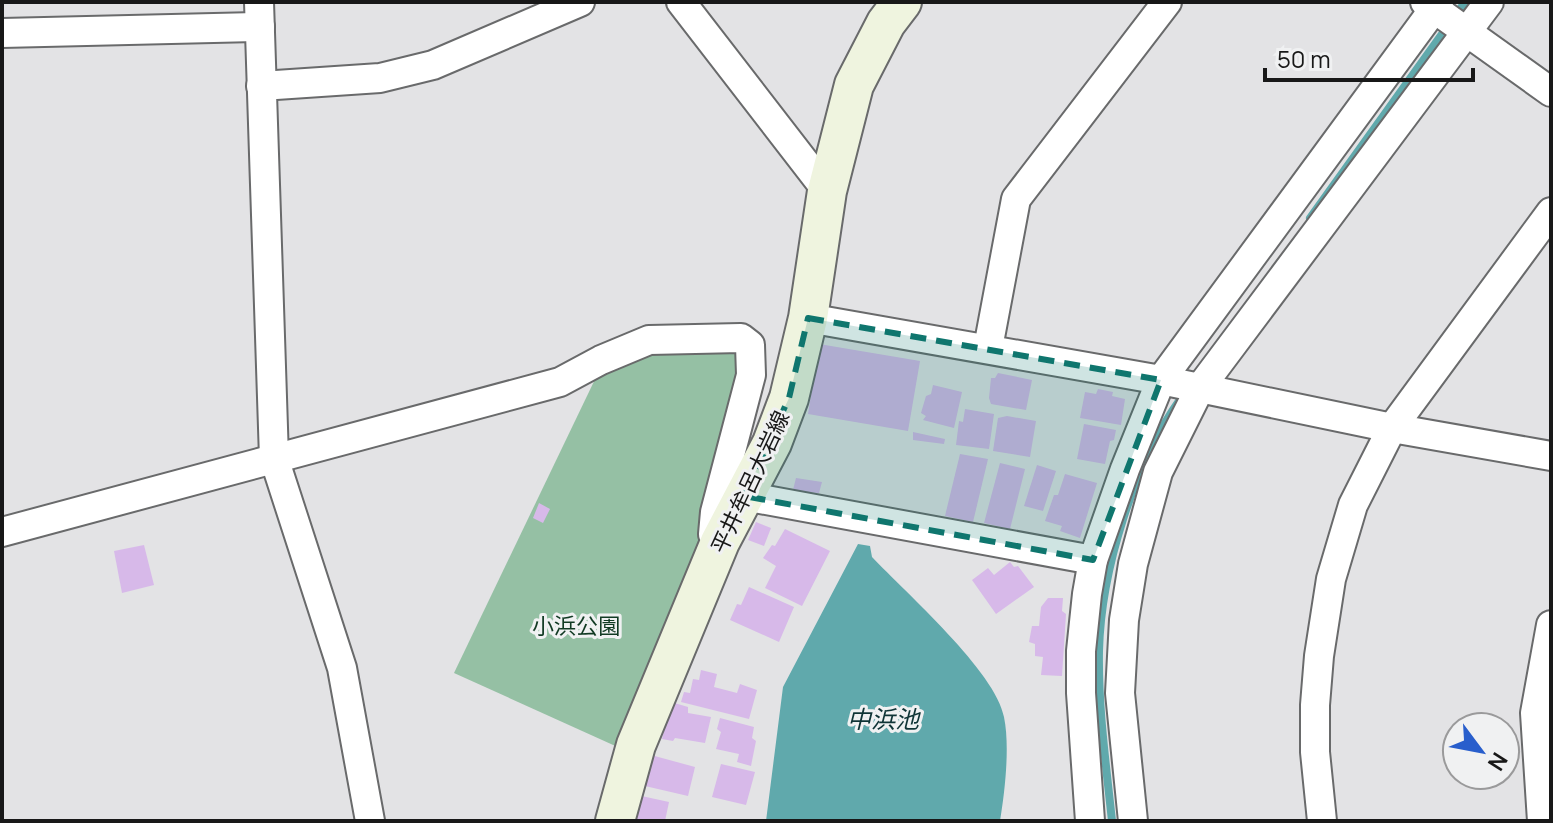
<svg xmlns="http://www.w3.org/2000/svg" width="1553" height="823" viewBox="0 0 1553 823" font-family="Manrope,'Noto Sans JP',sans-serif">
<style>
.green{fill:#95c0a4}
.water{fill:#60a9ac}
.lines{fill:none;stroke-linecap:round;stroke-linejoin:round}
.stream{stroke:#60a9ac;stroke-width:8}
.building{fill:#d7b9e9}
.street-casing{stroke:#696a6b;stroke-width:32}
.secondary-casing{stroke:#696a6b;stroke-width:42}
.street{stroke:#fff;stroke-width:28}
.secondary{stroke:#eff4df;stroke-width:38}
.marked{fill:#0f766e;fill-opacity:0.2;stroke:#0f766e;stroke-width:6;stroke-dasharray:16 10;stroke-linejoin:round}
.labels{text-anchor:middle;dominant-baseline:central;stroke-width:6;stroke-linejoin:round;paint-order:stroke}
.street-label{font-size:22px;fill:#181818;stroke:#f0f1f2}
.park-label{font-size:22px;fill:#113a23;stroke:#f0f1f2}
.water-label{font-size:24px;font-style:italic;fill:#0f3436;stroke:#f0f1f2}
</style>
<rect width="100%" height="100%" fill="#e3e3e5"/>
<polygon class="green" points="652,346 744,351 707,536 622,749 454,673 599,371"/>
<path class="water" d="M 858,544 L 870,546 L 872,557 C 906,593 996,672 1004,717 C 1010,746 1005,791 1000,821 L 766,821 L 783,687 Z"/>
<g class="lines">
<g class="stream">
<polyline points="1310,218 1465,2"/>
<path d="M 1112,821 C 1106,764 1098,708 1099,651 C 1101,570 1134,464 1181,398"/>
</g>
</g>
<g class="building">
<polygon points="819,344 920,361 908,431 808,414"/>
<polygon points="998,373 1032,380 1026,410 991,404 989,398 991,378 995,378"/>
<polygon points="933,385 962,392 954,428 923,420 926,416 921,413 926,396 931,394"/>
<polygon points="1098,389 1113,392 1112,396 1125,399 1121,425 1080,418 1085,392 1096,394"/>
<polygon points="965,409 994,414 989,449 956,445 959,421 963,422"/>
<polygon points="1007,416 1036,421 1030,457 993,451 998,418"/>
<polygon points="1084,424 1116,430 1114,440 1110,441 1105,464 1077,459"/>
<polygon points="913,432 945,439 944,444 913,440"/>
<polygon points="960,454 988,459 973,522 945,516"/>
<polygon points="1000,463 1025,469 1010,529 984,523"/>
<polygon points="1037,465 1056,471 1043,511 1024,506"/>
<polygon points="1065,474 1097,483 1080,538 1060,531 1062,526 1045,521 1054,495 1058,495"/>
<polygon points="796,478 822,482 819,493 805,492 803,497 792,494"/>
<polygon points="539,503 550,509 543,523 533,518"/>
<polygon points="756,522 771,528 764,546 748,540"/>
<polygon points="785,529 830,551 802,606 765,588 776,566 763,558 772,545 775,546"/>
<polygon points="144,545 154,585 122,593 114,551"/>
<polygon points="1010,562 1014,567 1018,566 1034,587 996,614 972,580 988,568 994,575"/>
<polygon points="749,587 794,607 779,642 730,620 737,604 741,605"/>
<polygon points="1048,598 1063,598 1062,611 1066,614 1062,676 1041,675 1043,657 1035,656 1035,644 1029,642 1032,626 1039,626 1041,607"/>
<polygon points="701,670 717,674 714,687 737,693 740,684 757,690 749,719 681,702 684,692 690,693 693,679 699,680"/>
<polygon points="671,702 688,707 688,713 711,717 705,743 675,738 673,741 662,739"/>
<polygon points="720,718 754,727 752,738 756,741 751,766 737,762 739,754 716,749 721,732 717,729"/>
<polygon points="651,755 695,767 688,796 645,786"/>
<polygon points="721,764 755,772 746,805 712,797"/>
<polygon points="637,795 669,802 665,821 631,821"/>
</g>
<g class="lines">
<defs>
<g id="street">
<polyline points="259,2 274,458 342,668 370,821"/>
<polyline points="681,2 827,191"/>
<polyline points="1425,2 1551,92"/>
<polyline points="2,33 260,27"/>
<polyline points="261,86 380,78 433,65 580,2"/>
<polyline points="808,318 1161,380 1392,428 1551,456"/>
<polyline points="988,348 1016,199 1167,2"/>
<polyline points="744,496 1093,560"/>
<polyline points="2,532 560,382 601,360 649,340 741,338 750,345 751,375 715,512 713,534 720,542"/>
<polyline points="1090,821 1081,693 1081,651 1087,594 1093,560 1125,469 1161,380 1439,2"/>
<polyline points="1133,821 1120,693 1124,620 1133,564 1158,472 1200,388 1489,2"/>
<polyline points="1322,821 1315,752 1315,705 1319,656 1331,579 1353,505 1392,428 1551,212"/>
<polyline points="1542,821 1535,713 1551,625"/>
</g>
<polyline id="secondary" points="615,821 636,745 720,542 772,443 789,398 808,318 827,191 854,85 886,23 902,2"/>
</defs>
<use href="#street" class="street-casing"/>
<use href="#secondary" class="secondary-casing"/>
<use href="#street" class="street"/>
<use href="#secondary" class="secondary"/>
</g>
<path class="marked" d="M 808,318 L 1161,380 L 1093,560 L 744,496 L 789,398 Z"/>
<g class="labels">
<g class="street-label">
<text transform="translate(750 482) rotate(-65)">平井牟呂大岩線</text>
</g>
<g class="park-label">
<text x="576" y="626">小浜公園</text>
</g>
<g class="water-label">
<text x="883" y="718">中浜池</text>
</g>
</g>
<rect width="1553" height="823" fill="none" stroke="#181818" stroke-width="8"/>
<g transform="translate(1481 751) rotate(122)"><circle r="38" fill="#f0f1f2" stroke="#9a9a9b" stroke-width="2"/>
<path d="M0-6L14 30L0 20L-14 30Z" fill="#285ecc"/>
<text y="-12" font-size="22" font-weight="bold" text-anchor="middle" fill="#181818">N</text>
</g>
<path d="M1265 68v12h208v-12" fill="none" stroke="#181818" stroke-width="4"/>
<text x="1277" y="68" font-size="24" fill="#181818" stroke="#f0f1f2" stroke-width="6" paint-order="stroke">50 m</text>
</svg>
